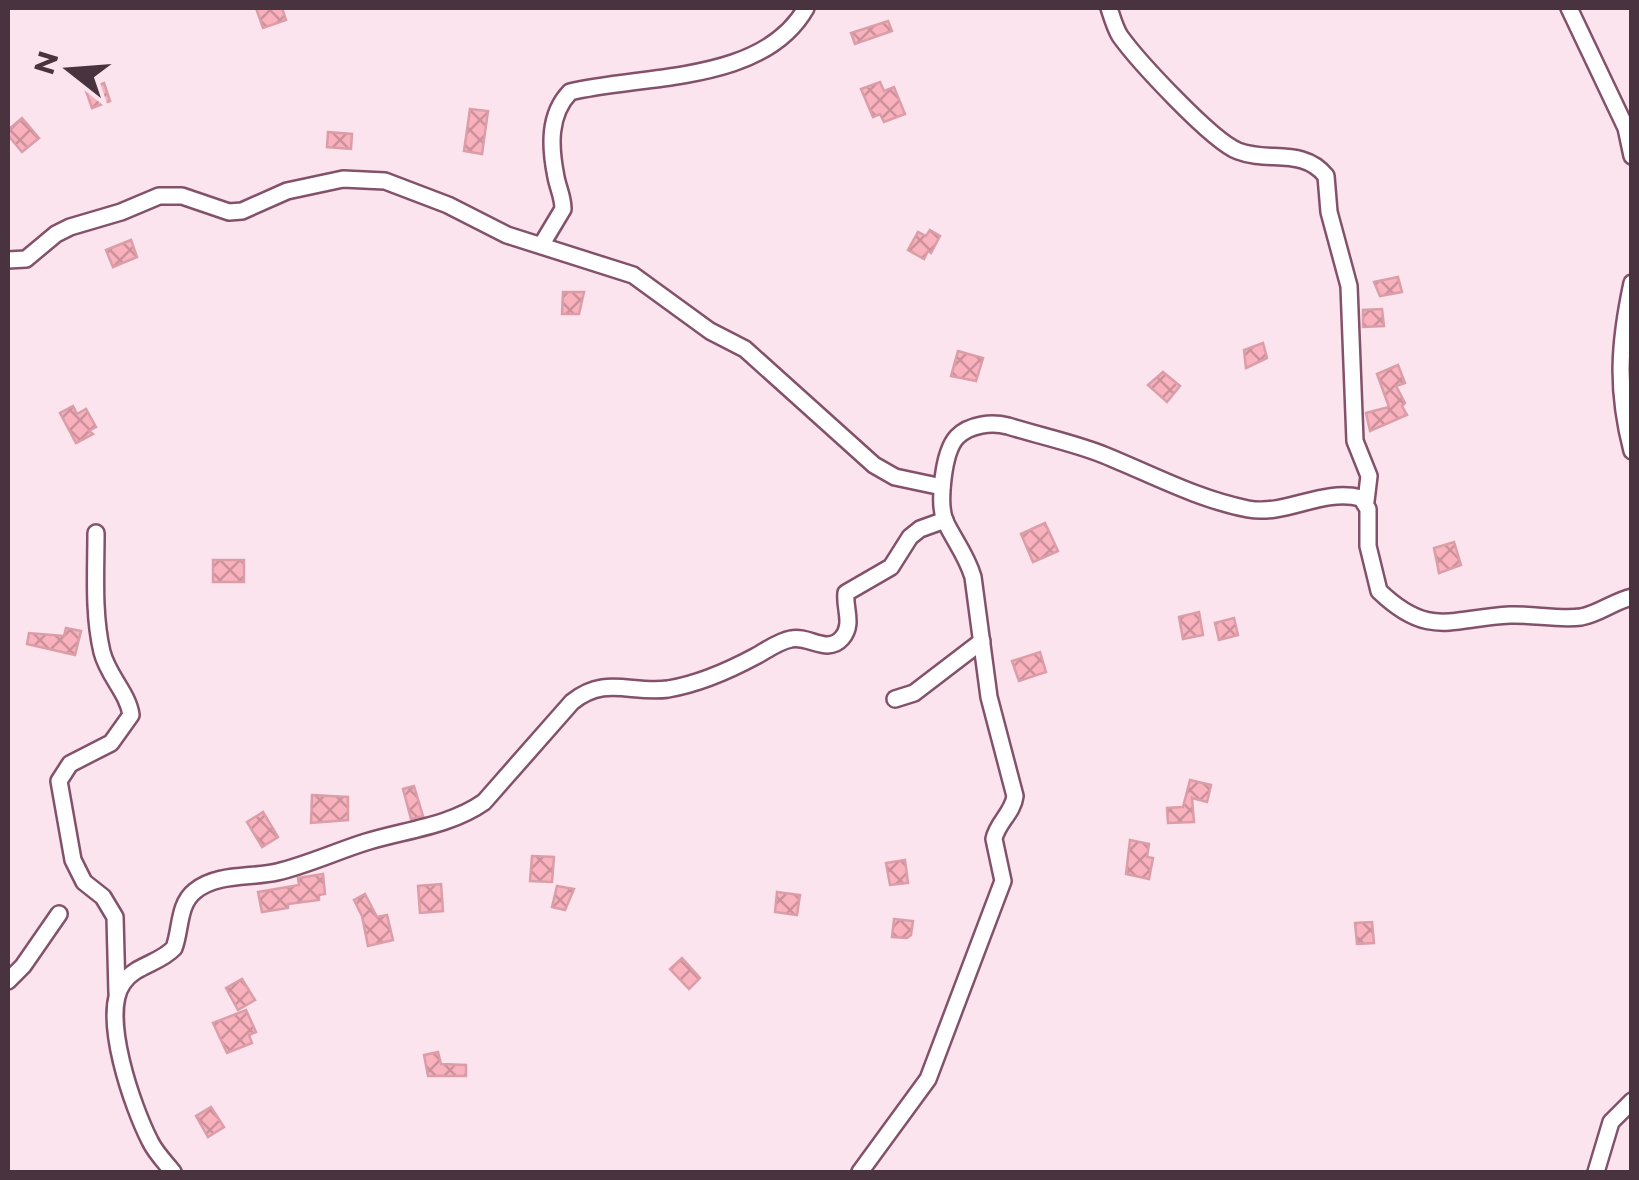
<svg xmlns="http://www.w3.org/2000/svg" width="1639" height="1180" viewBox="0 0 1639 1180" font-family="Montserrat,sans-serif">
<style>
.building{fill:url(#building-cross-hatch);stroke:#db9ea8;stroke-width:2.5}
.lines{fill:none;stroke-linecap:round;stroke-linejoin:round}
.minor-casing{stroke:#83526a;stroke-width:20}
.minor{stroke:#fff;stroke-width:15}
</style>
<defs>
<pattern id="building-cross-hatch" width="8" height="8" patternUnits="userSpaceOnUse" patternTransform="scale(2.5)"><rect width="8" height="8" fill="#f9b2bd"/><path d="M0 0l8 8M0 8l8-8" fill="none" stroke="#cc919b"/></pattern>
</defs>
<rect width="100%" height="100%" fill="#fbe4ee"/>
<g class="building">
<polygon points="256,8 282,8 286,20 263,28"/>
<polygon points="888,21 892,31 855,44 851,33"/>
<polygon points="880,82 884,91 894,87 905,114 884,122 880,114 873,117 861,89"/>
<polygon points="104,83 110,101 92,108 86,91"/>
<polygon points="470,109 488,111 482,154 464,151"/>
<polygon points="22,118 39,138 22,152 8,135 8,130"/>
<polygon points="328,132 352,134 351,149 327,147"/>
<polygon points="930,230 940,236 931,253 928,251 924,259 908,250 918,232 926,236"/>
<polygon points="131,240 137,257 113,267 106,250"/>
<polygon points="1398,277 1402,292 1380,296 1374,282"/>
<polygon points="563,292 584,292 579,314 562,314"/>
<polygon points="1382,309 1384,326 1363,327 1363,310"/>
<polygon points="1263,343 1267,358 1246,368 1244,350"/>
<polygon points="958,351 983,358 976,381 951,376"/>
<polygon points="1398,365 1405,383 1396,386 1405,403 1402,406 1407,415 1370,431 1366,413 1389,407 1377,374"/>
<polygon points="1163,372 1180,386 1167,402 1148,385"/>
<polygon points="73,406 77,414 86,409 96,427 89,431 93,434 76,443 60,413"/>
<polygon points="1045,523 1058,551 1033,562 1021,534"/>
<polygon points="1454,542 1461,565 1439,573 1434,548"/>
<rect x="213" y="560" width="31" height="22"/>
<polygon points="1199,612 1203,635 1183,639 1179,617"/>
<polygon points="1234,618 1238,635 1219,640 1215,623"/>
<polygon points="66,628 81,631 75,655 27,644 29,633 64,636"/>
<polygon points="1040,652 1046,672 1019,681 1012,661"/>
<polygon points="1190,780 1211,785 1207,802 1192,798 1194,822 1168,823 1167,808 1183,807"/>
<polygon points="414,786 423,816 411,819 403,789"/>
<polygon points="312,795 348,797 348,820 311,823"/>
<polygon points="263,812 278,837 262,847 247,822"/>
<polygon points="1130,840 1149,844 1147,857 1153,858 1149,879 1126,874"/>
<polygon points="532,856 554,857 552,882 530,881"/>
<polygon points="905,860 908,883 890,885 886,863"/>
<polygon points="323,874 325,894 319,895 319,900 288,904 288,908 262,912 258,892 299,885 298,878"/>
<polygon points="441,884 443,911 420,913 418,886"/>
<polygon points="557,886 574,889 565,910 552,907"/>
<polygon points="777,892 800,895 797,915 775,912"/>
<polygon points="365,894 377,917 387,915 393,940 368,946 362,916 354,900"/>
<polygon points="894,919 913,921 911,935 907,938 892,937"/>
<polygon points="1372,922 1374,943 1357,944 1355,923"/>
<polygon points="682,958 700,978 689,989 670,969"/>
<polygon points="242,979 255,1000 238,1010 226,988"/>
<polygon points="246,1010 256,1032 249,1035 252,1043 227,1053 213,1023"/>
<polygon points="438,1052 441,1064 466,1065 466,1076 428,1076 424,1055"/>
<polygon points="211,1107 224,1127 208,1137 196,1116"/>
</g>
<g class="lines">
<defs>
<g id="minor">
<path d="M 1109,8 C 1112,17 1115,28 1120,36 C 1138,61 1212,141 1238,151 C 1268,163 1303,147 1326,176 L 1329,212 L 1349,286 L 1355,441 L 1369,476 L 1366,501"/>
<polyline points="1569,8 1626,128 1632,156"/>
<path d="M 542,244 L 563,209 C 563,197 558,188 556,177 C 550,147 548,115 570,92 C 644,74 763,84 806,8"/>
<polyline points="8,260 26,259 56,234 70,227 121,212 159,196 182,196 229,212 242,211 287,191 343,179 385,181 448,205 507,235 633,275 710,331 745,349 874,465 895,477 942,487"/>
<path d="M 1632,283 C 1619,344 1616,389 1632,451"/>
<path d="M 96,533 C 96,572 93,614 102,652 C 108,676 128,693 131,715 L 111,743 L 70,764 L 59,781 L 73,860 L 84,882 L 103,897 L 115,917 L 117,993"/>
<polyline points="895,699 914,693 982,641"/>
<polyline points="8,981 23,966 59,914"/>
<path d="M 173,1172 C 165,1162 155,1152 150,1141 C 133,1108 100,1015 123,983 C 135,965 159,964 174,948 C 181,930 178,904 195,891 C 217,873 251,878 277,872 C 307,865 337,851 366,842 C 405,830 450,826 484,802 L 572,702 C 605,675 631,694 668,689 C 698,684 730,670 756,656 C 767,650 779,641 791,639 C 809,635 827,655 842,638 C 854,624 844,608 846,593 L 891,567 L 910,537 L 920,529 L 945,520"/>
<path d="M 860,1172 L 928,1079 L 1003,881 L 994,839 C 997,823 1013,813 1015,796 L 989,697 L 973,577 C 967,556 954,540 945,521 C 938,503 943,452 957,437 C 970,424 992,422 1008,426 C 1040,436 1074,443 1104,455 C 1151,474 1197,499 1248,509 C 1286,516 1322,488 1361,498 L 1368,509 L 1368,546 L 1379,591 C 1429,639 1451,618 1510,615 C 1533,614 1559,620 1581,617 C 1599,614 1614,601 1632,597"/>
<polyline points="1596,1172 1611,1122 1632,1101"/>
</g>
</defs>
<use href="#minor" class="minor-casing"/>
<use href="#minor" class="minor"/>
</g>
<rect width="1639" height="1180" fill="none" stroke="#49333e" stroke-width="20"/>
<g transform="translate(70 70) rotate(287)" stroke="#fbe4ee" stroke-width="8" paint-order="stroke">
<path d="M0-8L18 38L0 25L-18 38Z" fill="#49333e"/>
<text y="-15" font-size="28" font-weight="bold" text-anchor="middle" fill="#49333e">N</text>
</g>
</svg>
